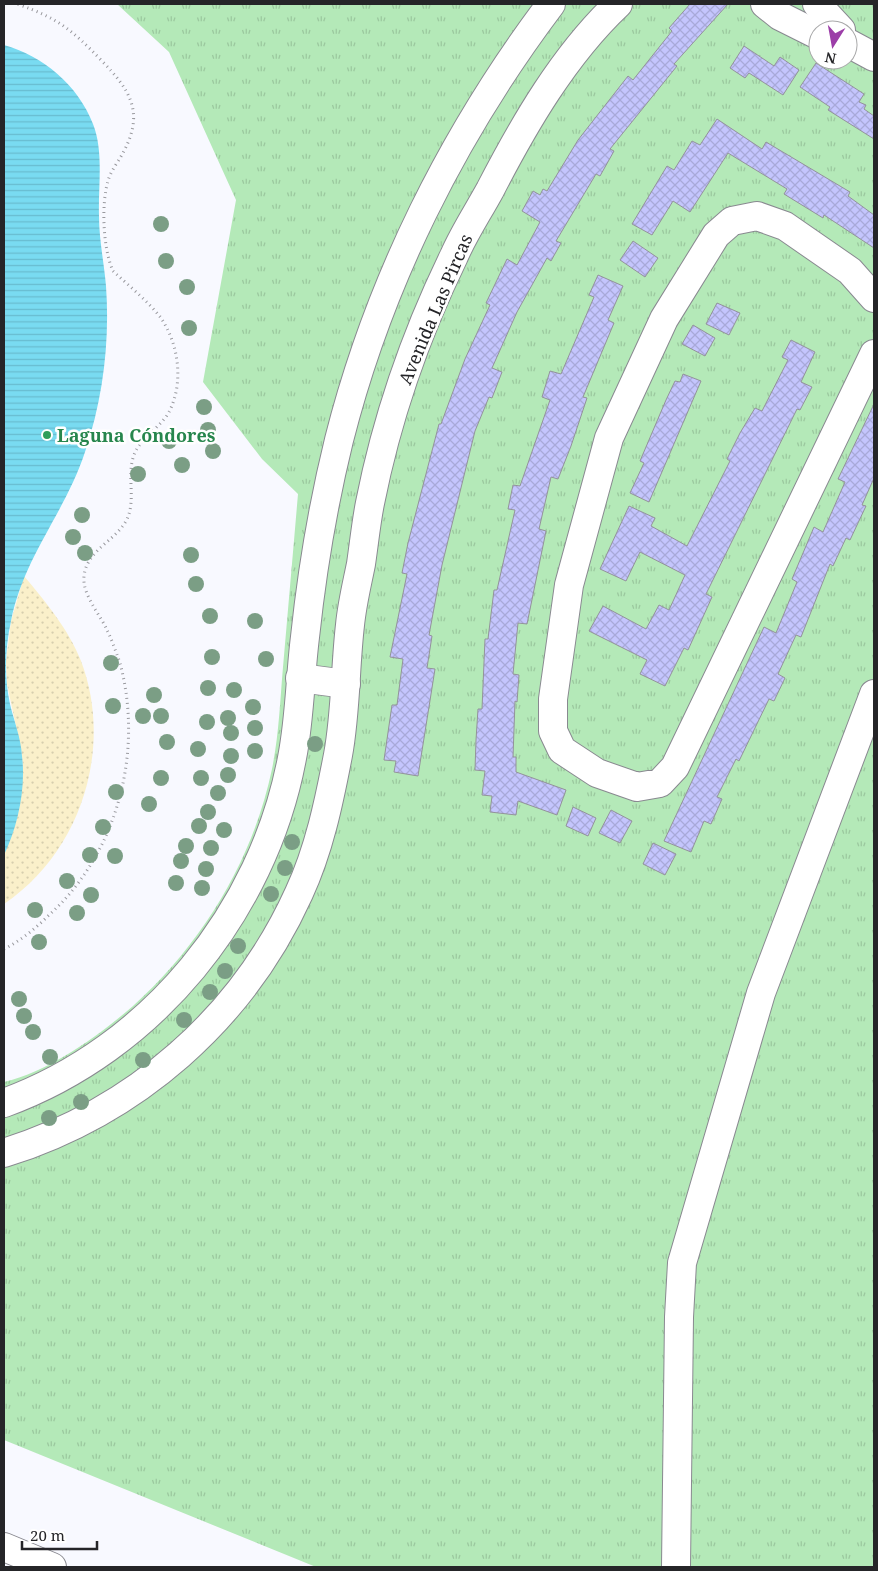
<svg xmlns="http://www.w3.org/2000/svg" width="878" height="1571" viewBox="0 0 878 1571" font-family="'Noto Serif',serif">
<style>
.grass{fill:url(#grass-tufts);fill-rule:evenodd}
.sand{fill:url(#sand-dots)}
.water{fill:url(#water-rules)}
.building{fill:url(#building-cross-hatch);stroke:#93939a}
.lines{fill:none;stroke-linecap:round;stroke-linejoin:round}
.minor-casing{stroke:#898990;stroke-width:30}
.path{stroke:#99999e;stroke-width:3;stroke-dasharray:1 4;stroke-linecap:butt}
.minor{stroke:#fff;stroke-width:28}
.tree{fill:#7b9e85}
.leisure-dot{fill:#2e9e5b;stroke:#fff;stroke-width:2}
.labels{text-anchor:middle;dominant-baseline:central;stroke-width:5;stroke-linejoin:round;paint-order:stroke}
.street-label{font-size:18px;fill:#252528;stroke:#fff}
.leisure-label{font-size:18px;font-weight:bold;fill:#27864d;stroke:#fff;text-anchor:start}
</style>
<defs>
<pattern id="grass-tufts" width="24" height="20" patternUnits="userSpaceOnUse" patternTransform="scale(1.25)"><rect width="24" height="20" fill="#b4e9b8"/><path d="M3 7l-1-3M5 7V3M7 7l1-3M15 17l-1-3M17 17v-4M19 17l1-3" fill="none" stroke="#9bc89e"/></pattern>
<pattern id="sand-dots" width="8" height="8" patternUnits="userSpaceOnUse" patternTransform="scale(1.25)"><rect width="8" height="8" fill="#faf0ca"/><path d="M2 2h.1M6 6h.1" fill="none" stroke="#d6ceae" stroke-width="1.8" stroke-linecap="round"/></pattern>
<pattern id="water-rules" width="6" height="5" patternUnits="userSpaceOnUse" patternTransform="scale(1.25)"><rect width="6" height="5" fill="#79dbf1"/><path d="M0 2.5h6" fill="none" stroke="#68bccf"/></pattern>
<pattern id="building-cross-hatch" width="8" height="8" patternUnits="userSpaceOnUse" patternTransform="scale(1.25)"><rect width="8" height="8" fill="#c4c5fd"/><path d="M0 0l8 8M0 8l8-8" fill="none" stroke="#a8a9d9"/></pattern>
</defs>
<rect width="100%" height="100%" fill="#f8f9ff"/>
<path class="grass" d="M 117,4 L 874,4 L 874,1567 L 316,1567 L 4,1440 L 4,1082 C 50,1071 97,1037 133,1006 C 202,944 253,860 272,769 C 279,735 280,701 283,667 C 288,610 293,552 298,494 L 262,459 L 203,382 L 236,200 L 169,52 ZM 818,30 L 848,30 L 848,60 L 818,60 Z"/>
<path class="sand" d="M 24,576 C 45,601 69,630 81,661 C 114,748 81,852 4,904 L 4,855 L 17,818 L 23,772 L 22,755 L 7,684 L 6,661 L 11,621 Z"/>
<path class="water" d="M 4,45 C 43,56 78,85 93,124 C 104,152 98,186 99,216 C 99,239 104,263 106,286 C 110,342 103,399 85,452 C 65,513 24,556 11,621 C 5,649 4,677 10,704 C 14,721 21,738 22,756 C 26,788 18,826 4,855 Z"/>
<g class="building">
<polygon points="690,4 728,4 674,64 677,66 610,149 614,151 600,176 596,174 556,241 561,243 551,261 547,258 517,312 492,368 502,372 492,398 489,397 475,431 442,565 429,635 432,636 427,668 435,669 418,776 394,772 396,761 384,760 392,705 397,705 403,659 390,657 407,574 402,573 408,543 439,424 441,424 465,359 490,305 486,303 507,259 517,265 540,222 522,211 533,191 540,195 543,189 547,191 578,140 628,76 633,80 672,31 669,28"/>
<polygon points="744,46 774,66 780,57 799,70 783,95 749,73 745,78 730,68"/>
<polygon points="816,63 864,94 859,102 866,105 864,109 874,116 874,139 828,110 830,107 800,87"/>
<polygon points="717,119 762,149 766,142 850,192 848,196 874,215 874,248 824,215 823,218 784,194 787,189 728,153 690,212 673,201 652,235 632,224 667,166 674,170 692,141 700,145"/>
<polygon points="633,241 658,258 645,277 620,260"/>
<polygon points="598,275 623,286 608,320 614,323 583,397 587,398 571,446 558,479 551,477 539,529 546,531 527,624 518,623 513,674 519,675 517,702 515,701 513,757 516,757 516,772 566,790 557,815 518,801 516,815 490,812 492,796 482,795 485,771 475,770 476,740 478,709 482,709 485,639 488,639 494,590 497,590 515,510 508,509 513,485 520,486 550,400 542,397 550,371 561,374 594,297 589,295"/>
<polygon points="717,303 740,313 729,335 706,324"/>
<polygon points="693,325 715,338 705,356 682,344"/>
<polygon points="791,340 815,352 801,382 812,387 800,410 797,409 706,594 712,597 688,650 684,648 665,686 640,674 647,660 589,631 603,606 646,629 659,605 669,610 685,575 640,552 626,581 600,569 629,506 655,518 651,526 687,546 730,461 727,459 740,433 755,408 762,411 788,360 782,357"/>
<polygon points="683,374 701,381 649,502 630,493 644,463 640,461 666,400 675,381 680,382"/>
<polygon points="874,404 874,478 862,505 866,506 850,540 846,538 833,566 830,564 801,637 796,635 778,674 785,678 774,701 769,699 739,761 736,759 717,797 722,799 711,824 704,821 691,852 664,841 764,627 776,633 797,582 792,579 814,527 823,532 845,482 838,479"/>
<polygon points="573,807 596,818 588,836 566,826"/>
<polygon points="611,810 632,821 620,843 599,833"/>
<polygon points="653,843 676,854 665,875 643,864"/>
</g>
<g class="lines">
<defs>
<g id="minor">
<polyline points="765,4 780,16 818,35"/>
<polyline points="817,4 841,30"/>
<polyline points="848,43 874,57"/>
<polyline points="874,298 850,271 785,226 757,216 732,221 716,235 664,319 609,438 569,585 553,699 553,731 562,750 597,773 637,787 660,783 675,767 874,354"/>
<polyline points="300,678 346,684"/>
<path d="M 4,1103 C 152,1049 263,912 292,758 C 300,718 300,677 305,637 C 312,571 323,505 339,440 C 379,282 453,134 551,4"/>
<path d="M 4,1153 C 135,1112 242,1019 299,893 C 319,850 329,802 338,755 C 346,712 345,668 350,625 C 352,604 357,584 361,564 C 364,544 366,523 370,503 C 387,417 416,334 454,256 C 464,233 478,212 490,190 C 524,124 564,55 618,4"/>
<polyline points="4,1547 52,1567"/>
<polyline points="676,1567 679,1317 682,1263 761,993 874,694"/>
</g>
</defs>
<use href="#minor" class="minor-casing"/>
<path class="path" d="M 4,949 C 20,941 35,929 48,916 C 117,854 144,753 120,663 C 116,652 112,640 107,630 C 100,614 82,595 84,576 C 87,550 114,542 126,521 C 137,501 126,476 134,455 C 140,438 160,428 169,412 C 184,383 179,345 161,318 C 148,301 129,286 113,271 C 103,249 101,204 108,181 C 111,170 119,161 124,151 C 145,111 129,89 101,60 C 72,30 58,18 17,4"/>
<use href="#minor" class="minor"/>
</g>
<g class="tree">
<circle cx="161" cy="224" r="8"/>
<circle cx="166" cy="261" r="8"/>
<circle cx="187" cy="287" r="8"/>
<circle cx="189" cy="328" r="8"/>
<circle cx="204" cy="407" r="8"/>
<circle cx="208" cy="430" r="8"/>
<circle cx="169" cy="441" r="8"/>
<circle cx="213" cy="451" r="8"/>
<circle cx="182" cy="465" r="8"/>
<circle cx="138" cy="474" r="8"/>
<circle cx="82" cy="515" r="8"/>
<circle cx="73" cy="537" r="8"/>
<circle cx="85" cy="553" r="8"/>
<circle cx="191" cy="555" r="8"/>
<circle cx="196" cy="584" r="8"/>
<circle cx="210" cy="616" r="8"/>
<circle cx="255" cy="621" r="8"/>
<circle cx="212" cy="657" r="8"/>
<circle cx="266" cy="659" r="8"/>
<circle cx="111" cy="663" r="8"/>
<circle cx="208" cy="688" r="8"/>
<circle cx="234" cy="690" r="8"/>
<circle cx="154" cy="695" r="8"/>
<circle cx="113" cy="706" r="8"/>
<circle cx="253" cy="707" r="8"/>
<circle cx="143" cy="716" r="8"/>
<circle cx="161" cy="716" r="8"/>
<circle cx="228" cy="718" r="8"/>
<circle cx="207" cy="722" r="8"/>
<circle cx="255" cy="728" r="8"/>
<circle cx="231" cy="733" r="8"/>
<circle cx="167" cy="742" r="8"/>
<circle cx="315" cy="744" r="8"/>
<circle cx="198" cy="749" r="8"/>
<circle cx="255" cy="751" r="8"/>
<circle cx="231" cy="756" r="8"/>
<circle cx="228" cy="775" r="8"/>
<circle cx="161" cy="778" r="8"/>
<circle cx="201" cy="778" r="8"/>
<circle cx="116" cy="792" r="8"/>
<circle cx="218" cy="793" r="8"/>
<circle cx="149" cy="804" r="8"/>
<circle cx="208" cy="812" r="8"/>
<circle cx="199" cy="826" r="8"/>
<circle cx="103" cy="827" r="8"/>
<circle cx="224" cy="830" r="8"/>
<circle cx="292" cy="842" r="8"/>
<circle cx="186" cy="846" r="8"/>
<circle cx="211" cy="848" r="8"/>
<circle cx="90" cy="855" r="8"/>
<circle cx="115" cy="856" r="8"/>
<circle cx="181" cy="861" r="8"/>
<circle cx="285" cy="868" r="8"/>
<circle cx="206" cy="869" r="8"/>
<circle cx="67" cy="881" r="8"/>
<circle cx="176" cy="883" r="8"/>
<circle cx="202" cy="888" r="8"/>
<circle cx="271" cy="894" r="8"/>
<circle cx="91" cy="895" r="8"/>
<circle cx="35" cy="910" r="8"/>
<circle cx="77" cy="913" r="8"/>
<circle cx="39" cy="942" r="8"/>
<circle cx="238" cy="946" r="8"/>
<circle cx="225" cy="971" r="8"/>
<circle cx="210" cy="992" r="8"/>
<circle cx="19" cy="999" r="8"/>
<circle cx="24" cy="1016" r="8"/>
<circle cx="184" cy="1020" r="8"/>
<circle cx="33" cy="1032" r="8"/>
<circle cx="50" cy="1057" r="8"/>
<circle cx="143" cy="1060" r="8"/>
<circle cx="81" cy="1102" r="8"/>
<circle cx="49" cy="1118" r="8"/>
</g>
<circle class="leisure-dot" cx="47" cy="435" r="5"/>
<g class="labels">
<g class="street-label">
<text transform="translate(435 309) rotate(-67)">Avenida Las Pircas</text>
</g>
<g class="leisure-label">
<text x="57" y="435">Laguna Cóndores</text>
</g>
</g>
<rect width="878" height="1571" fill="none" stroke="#252528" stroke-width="10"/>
<g transform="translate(833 45) rotate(191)"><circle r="24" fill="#ffffff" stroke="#a8a8a9"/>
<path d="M0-4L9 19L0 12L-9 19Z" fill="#9c3ea8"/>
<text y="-8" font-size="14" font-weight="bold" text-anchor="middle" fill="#252528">N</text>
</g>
<path d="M22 1541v8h75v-8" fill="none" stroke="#252528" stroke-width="2.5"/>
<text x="30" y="1541" font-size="15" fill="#252528" stroke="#ffffff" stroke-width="4" paint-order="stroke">20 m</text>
</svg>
